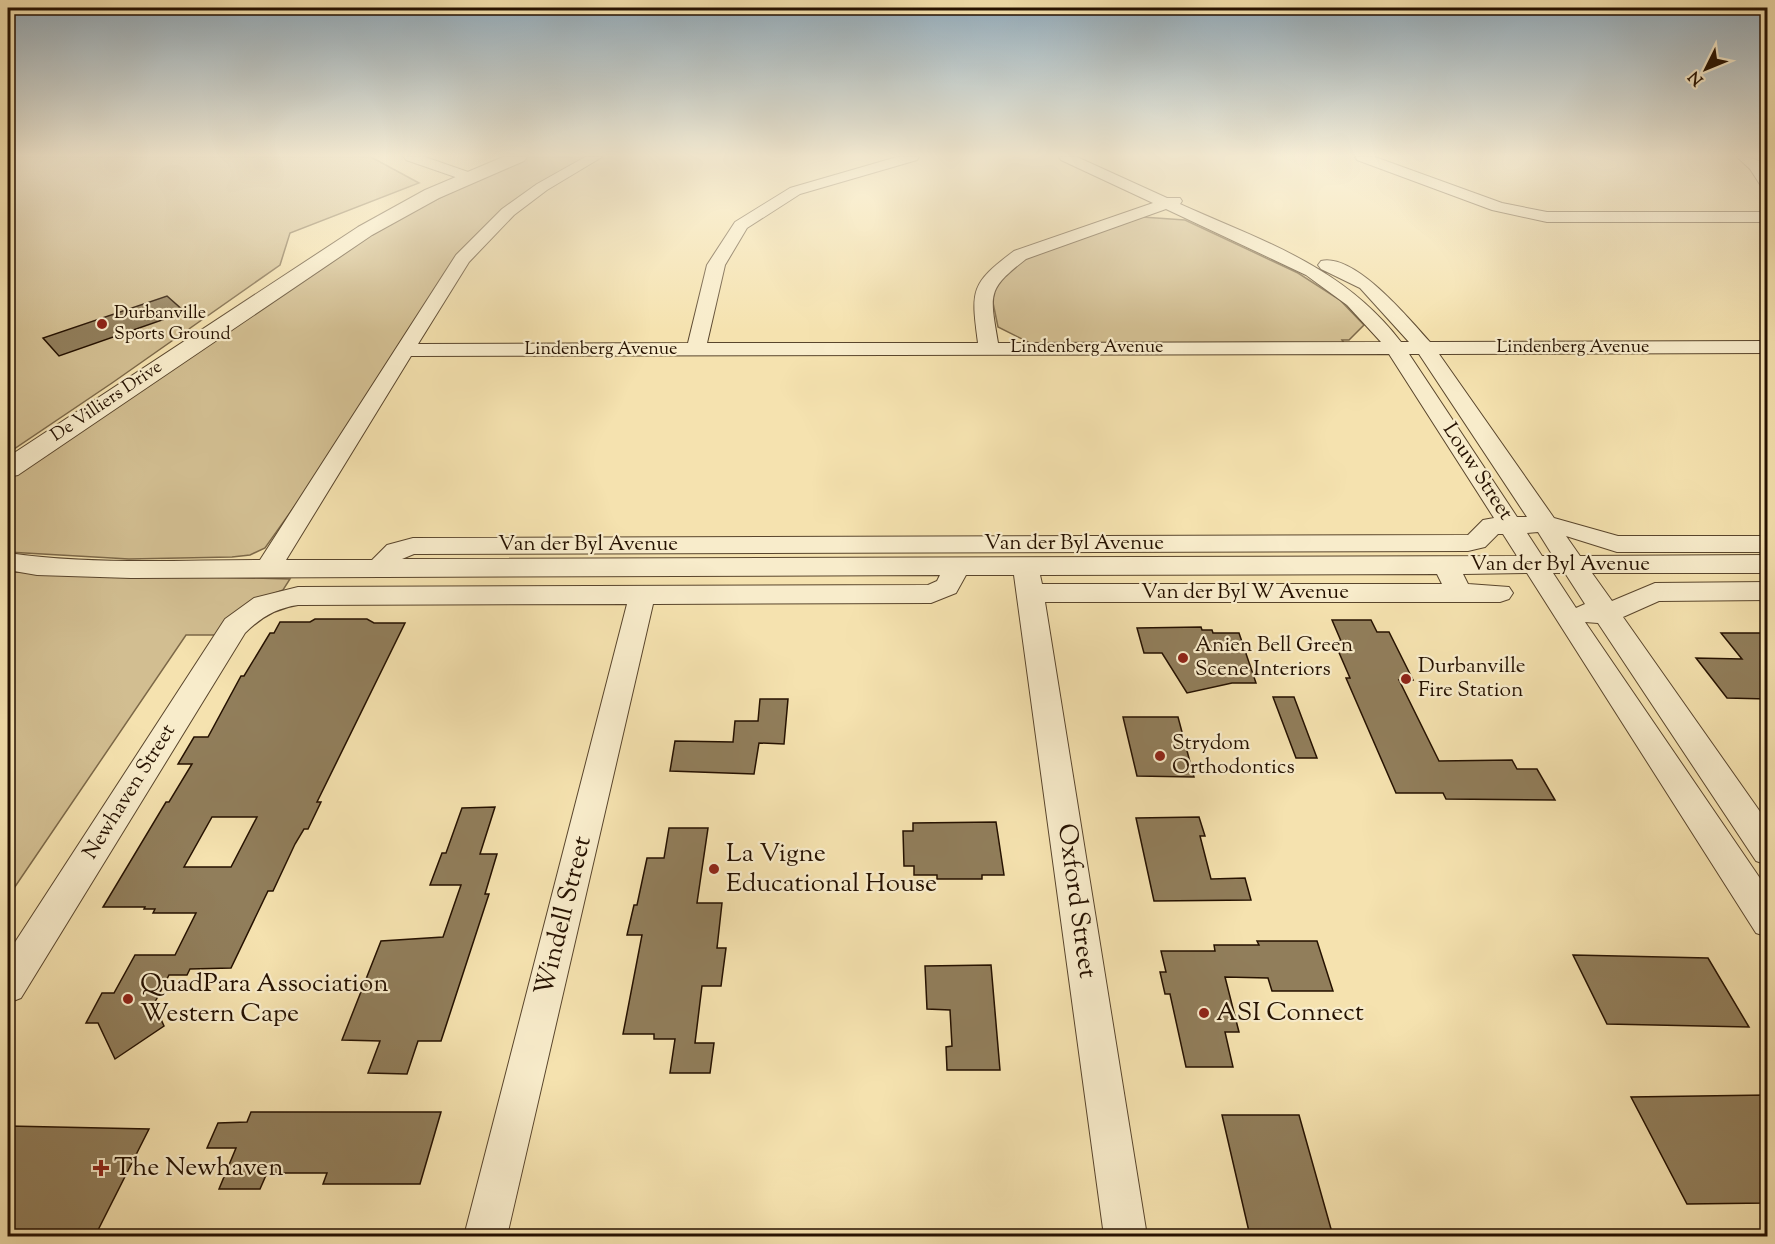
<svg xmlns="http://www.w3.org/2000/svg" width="1775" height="1244" viewBox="0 0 1775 1244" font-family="'Sorts Mill Goudy',serif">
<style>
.green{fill:#d2be91;stroke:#7c6848;stroke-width:1.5}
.building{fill:#917e5b;stroke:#251100;stroke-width:1.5;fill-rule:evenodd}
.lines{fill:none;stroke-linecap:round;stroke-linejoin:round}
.minor-casing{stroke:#59452c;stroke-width:2}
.tertiary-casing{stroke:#59452c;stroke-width:2}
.minor{fill:#f8eccb;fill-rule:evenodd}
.tertiary{fill:#f8eccb;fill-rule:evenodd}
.poi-dot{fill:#8f2418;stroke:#f8eccb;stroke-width:2}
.labels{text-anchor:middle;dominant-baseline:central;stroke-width:4.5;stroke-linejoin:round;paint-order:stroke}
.far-poi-label{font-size:18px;fill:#251100;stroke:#f8eccb;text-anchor:start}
.far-street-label{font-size:18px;fill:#251100;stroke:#f8eccb}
.street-label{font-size:21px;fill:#251100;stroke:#f8eccb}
.poi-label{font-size:21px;fill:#251100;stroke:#f8eccb;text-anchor:start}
.near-poi-label{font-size:26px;fill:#251100;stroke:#f8eccb;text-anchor:start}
.near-street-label{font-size:26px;fill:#251100;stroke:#f8eccb}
</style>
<rect width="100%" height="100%" fill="#f5e2af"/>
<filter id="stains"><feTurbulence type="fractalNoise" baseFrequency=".00333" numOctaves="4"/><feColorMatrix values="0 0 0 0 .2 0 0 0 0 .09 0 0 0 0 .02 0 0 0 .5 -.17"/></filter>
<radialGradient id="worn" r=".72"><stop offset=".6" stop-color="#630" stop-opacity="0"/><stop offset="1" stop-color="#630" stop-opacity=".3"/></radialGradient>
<g class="green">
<polygon points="8,157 371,157 419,183 290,233 280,265 112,383 8,453"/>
<polygon points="526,157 589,157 505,209 265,548 250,555 232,557 129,559 8,552 8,478 367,236 397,218"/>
<polygon points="1142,217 1185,220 1298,273 1340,300 1364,325 1349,340 1342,340 1344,343 1030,343 998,327 990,288 1026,258"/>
<polygon points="8,572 290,579 283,590 262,598 217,635 186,635 8,897"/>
</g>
<g class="building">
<polygon points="167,296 185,312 59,356 43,338"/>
<path d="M 315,619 L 367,619 L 374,623 L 405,623 L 317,802 L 321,802 L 308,829 L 304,829 L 295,844 L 273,891 L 268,891 L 231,968 L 190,969 L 187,975 L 169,975 L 154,1004 L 164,1026 L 115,1059 L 98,1023 L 86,1023 L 102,993 L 114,993 L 135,955 L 175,955 L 196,913 L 153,913 L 155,909 L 144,909 L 145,907 L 103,907 L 166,802 L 169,802 L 192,764 L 178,764 L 194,737 L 208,737 L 241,676 L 244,676 L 270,633 L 274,633 L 280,622 L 310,622 ZM 212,817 L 257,817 L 231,867 L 184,867 Z"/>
<polygon points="1332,620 1371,620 1377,632 1389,632 1413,680 1399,680 1439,761 1512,760 1517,769 1537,769 1555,800 1446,799 1443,793 1396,793 1346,678 1350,678 1334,641 1341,641"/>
<polygon points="1201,627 1202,630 1212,630 1213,633 1239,633 1256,683 1232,683 1187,693 1162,653 1144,653 1137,628"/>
<polygon points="1721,633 1767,633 1767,699 1727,698 1696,658 1742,659"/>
<polygon points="1273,697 1294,697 1317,758 1296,758"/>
<polygon points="760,699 788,699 784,744 759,743 754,774 670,771 675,741 733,742 735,721 758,721"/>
<polygon points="1123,717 1178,717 1194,777 1137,776"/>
<polygon points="495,807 480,854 497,854 485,894 489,894 441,1041 418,1041 407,1074 368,1073 380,1041 342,1040 381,941 443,937 461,885 430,885 442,853 446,853 462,808"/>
<polygon points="1199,817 1205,836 1200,836 1211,879 1245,878 1251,900 1154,901 1136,818"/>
<polygon points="996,822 1004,875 982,875 982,879 937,879 937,875 914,875 914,866 904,866 903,831 913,831 913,823"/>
<polygon points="669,828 708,828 697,903 722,903 717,948 726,948 721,986 702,986 695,1043 714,1043 710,1073 670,1073 675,1039 654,1039 654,1034 623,1034 642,935 627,935 634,905 637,905 647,858 664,858"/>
<polygon points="1257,941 1317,941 1333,991 1272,991 1268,978 1225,977 1239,1032 1225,1032 1233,1067 1186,1067 1170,994 1165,994 1160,972 1166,972 1161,951 1215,951 1214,945 1259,945"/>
<polygon points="1573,955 1708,958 1749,1027 1607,1024"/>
<polygon points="991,965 1000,1070 947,1070 946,1047 952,1046 950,1010 927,1009 925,966"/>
<polygon points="1767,1095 1767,1203 1687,1204 1631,1097"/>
<polygon points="251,1112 441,1112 420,1184 323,1184 327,1173 267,1173 260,1189 219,1189 236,1148 207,1148 218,1123 247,1122"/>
<polygon points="1222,1115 1299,1115 1333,1236 1250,1236"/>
<polygon points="8,1126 149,1129 95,1236 8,1236"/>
</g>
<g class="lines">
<defs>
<g id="minor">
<polygon points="404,157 425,157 474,174 477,177 469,182 464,180 406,160"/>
<path d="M 585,157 L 602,157 L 547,190 L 514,215 L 469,262 L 418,344 L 688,343 L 707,265 L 735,222 L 790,188 L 897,157 L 919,157 L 917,160 L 800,194 L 747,228 L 725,265 L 707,343 L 978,343 C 971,290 970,284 1014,251 L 1153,203 L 1061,160 L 1059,157 L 1077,157 L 1167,198 L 1180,198 L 1182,201 L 1180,204 C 1264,242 1343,266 1401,342 L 1409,342 L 1360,288 L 1321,269 L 1318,265 L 1321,261 C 1355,253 1409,319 1430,342 L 1768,341 L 1768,353 L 1439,354 L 1554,518 L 1618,536 L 1768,536 L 1768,552 L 1617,552 L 1566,536 L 1580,556 L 1768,555 L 1768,573 L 1592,573 L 1612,601 L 1655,583 L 1768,582 L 1768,600 L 1659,601 L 1623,617 L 1768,823 L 1768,865 L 1756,861 L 1598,623 L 1585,622 L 1768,890 L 1768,937 L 1756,933 L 1527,573 L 1463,574 L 1468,584 L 1509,587 L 1513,593 L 1509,599 L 1500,602 L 1045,602 L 1147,1236 L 1104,1236 L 1014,575 L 966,575 L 956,593 L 931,603 L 653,604 L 507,1236 L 464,1236 L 627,604 L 298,605 C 276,608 260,618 245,633 L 21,998 L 8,1003 L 8,953 L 225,619 L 254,598 L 298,587 L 928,585 L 937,581 L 940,575 L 131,578 L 37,575 L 8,570 L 8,553 C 91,565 177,560 260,560 L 456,255 L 502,209 L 537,184 ZM 1166,209 L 1306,275 L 1347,305 L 1381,342 L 998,343 C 990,294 986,290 1026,259 ZM 1389,354 L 1494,518 L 1483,520 L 1468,535 L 413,538 L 387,545 L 372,560 L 286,560 L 411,356 ZM 1409,354 L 1419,354 L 1527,517 L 1517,517 ZM 1538,532 L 1553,556 L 1542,556 L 1527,533 ZM 1498,534 L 1503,534 L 1517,556 L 402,559 L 414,554 L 1468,551 L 1485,547 ZM 1553,573 L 1565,573 L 1585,604 L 1576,608 ZM 1437,574 L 1442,584 L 1042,584 L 1040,575 Z"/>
<polygon points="1355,157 1375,157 1502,203 1547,212 1768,212 1768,222 1547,222 1492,210 1357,160"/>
<path d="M 1737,157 C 1763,157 1768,165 1768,190 L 1763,189 L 1750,169 Z"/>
</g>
<polygon id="tertiary" points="503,157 527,157 524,161 439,198 372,235 18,475 8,477 8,457 358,227 425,190"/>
</defs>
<use href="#minor" class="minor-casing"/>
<use href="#tertiary" class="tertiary-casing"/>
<use href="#minor" class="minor"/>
<use href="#tertiary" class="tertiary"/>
</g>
<linearGradient id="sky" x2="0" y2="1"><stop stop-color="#91aaba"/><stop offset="0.47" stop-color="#faf2db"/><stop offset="1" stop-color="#faf2db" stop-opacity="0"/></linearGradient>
<rect width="1775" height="331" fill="url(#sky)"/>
<g class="poi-dot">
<circle cx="102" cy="324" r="6"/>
<circle cx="1183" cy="658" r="6"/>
<circle cx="1406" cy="679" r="6"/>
<circle cx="1160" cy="756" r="6"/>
<circle cx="714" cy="869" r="6"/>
<circle cx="128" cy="999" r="6"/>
<circle cx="1204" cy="1013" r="6"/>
<path d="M98 1159h6v6h6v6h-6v6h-6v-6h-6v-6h6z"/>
</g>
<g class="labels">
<g class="far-poi-label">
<text x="114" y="314">Durbanville<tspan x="114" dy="21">Sports Ground</tspan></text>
</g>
<g class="far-street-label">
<text x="1087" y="348">Lindenberg Avenue</text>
<text x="1573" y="348">Lindenberg Avenue</text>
<text x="601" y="350">Lindenberg Avenue</text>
<text transform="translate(107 402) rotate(-34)">De Villiers Drive</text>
</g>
<g class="street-label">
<text transform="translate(1477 472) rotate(57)">Louw Street</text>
<text x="1074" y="544">Van der Byl Avenue</text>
<text x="588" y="545">Van der Byl Avenue</text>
<text x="1560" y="565">Van der Byl Avenue</text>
<text x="1245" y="593">Van der Byl W Avenue</text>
<text transform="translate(130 792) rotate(-58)">Newhaven Street</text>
</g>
<g class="poi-label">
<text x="1195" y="646">Anien Bell Green<tspan x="1195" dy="24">Scene Interiors</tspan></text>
<text x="1418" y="667">Durbanville<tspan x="1418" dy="24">Fire Station</tspan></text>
<text x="1172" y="744">Strydom<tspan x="1172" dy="24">Orthodontics</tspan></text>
</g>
<g class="near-poi-label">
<text x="726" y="854">La Vigne<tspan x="726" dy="30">Educational House</tspan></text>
<text x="140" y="984">QuadPara Association<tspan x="140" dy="30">Western Cape</tspan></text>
<text x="1216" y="1013">ASI Connect</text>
<text x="114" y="1168">The Newhaven</text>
</g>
<g class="near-street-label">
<text transform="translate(1076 901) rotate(82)">Oxford Street</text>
<text transform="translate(564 916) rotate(-76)">Windell Street</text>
</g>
</g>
<rect width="1775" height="1244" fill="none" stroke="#f5e2af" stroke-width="30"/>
<rect x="9" y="9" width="1757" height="1226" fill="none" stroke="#251100" stroke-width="3"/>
<rect x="15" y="15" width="1745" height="1214" fill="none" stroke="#251100" stroke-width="1.5"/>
<g transform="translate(1706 69) rotate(227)" stroke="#f8eccb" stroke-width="4.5" paint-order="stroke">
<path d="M0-4.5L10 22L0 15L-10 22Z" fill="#251100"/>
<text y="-9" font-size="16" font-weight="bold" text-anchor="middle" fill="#251100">N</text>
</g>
<rect width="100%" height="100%" filter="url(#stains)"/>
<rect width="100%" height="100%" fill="url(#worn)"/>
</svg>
